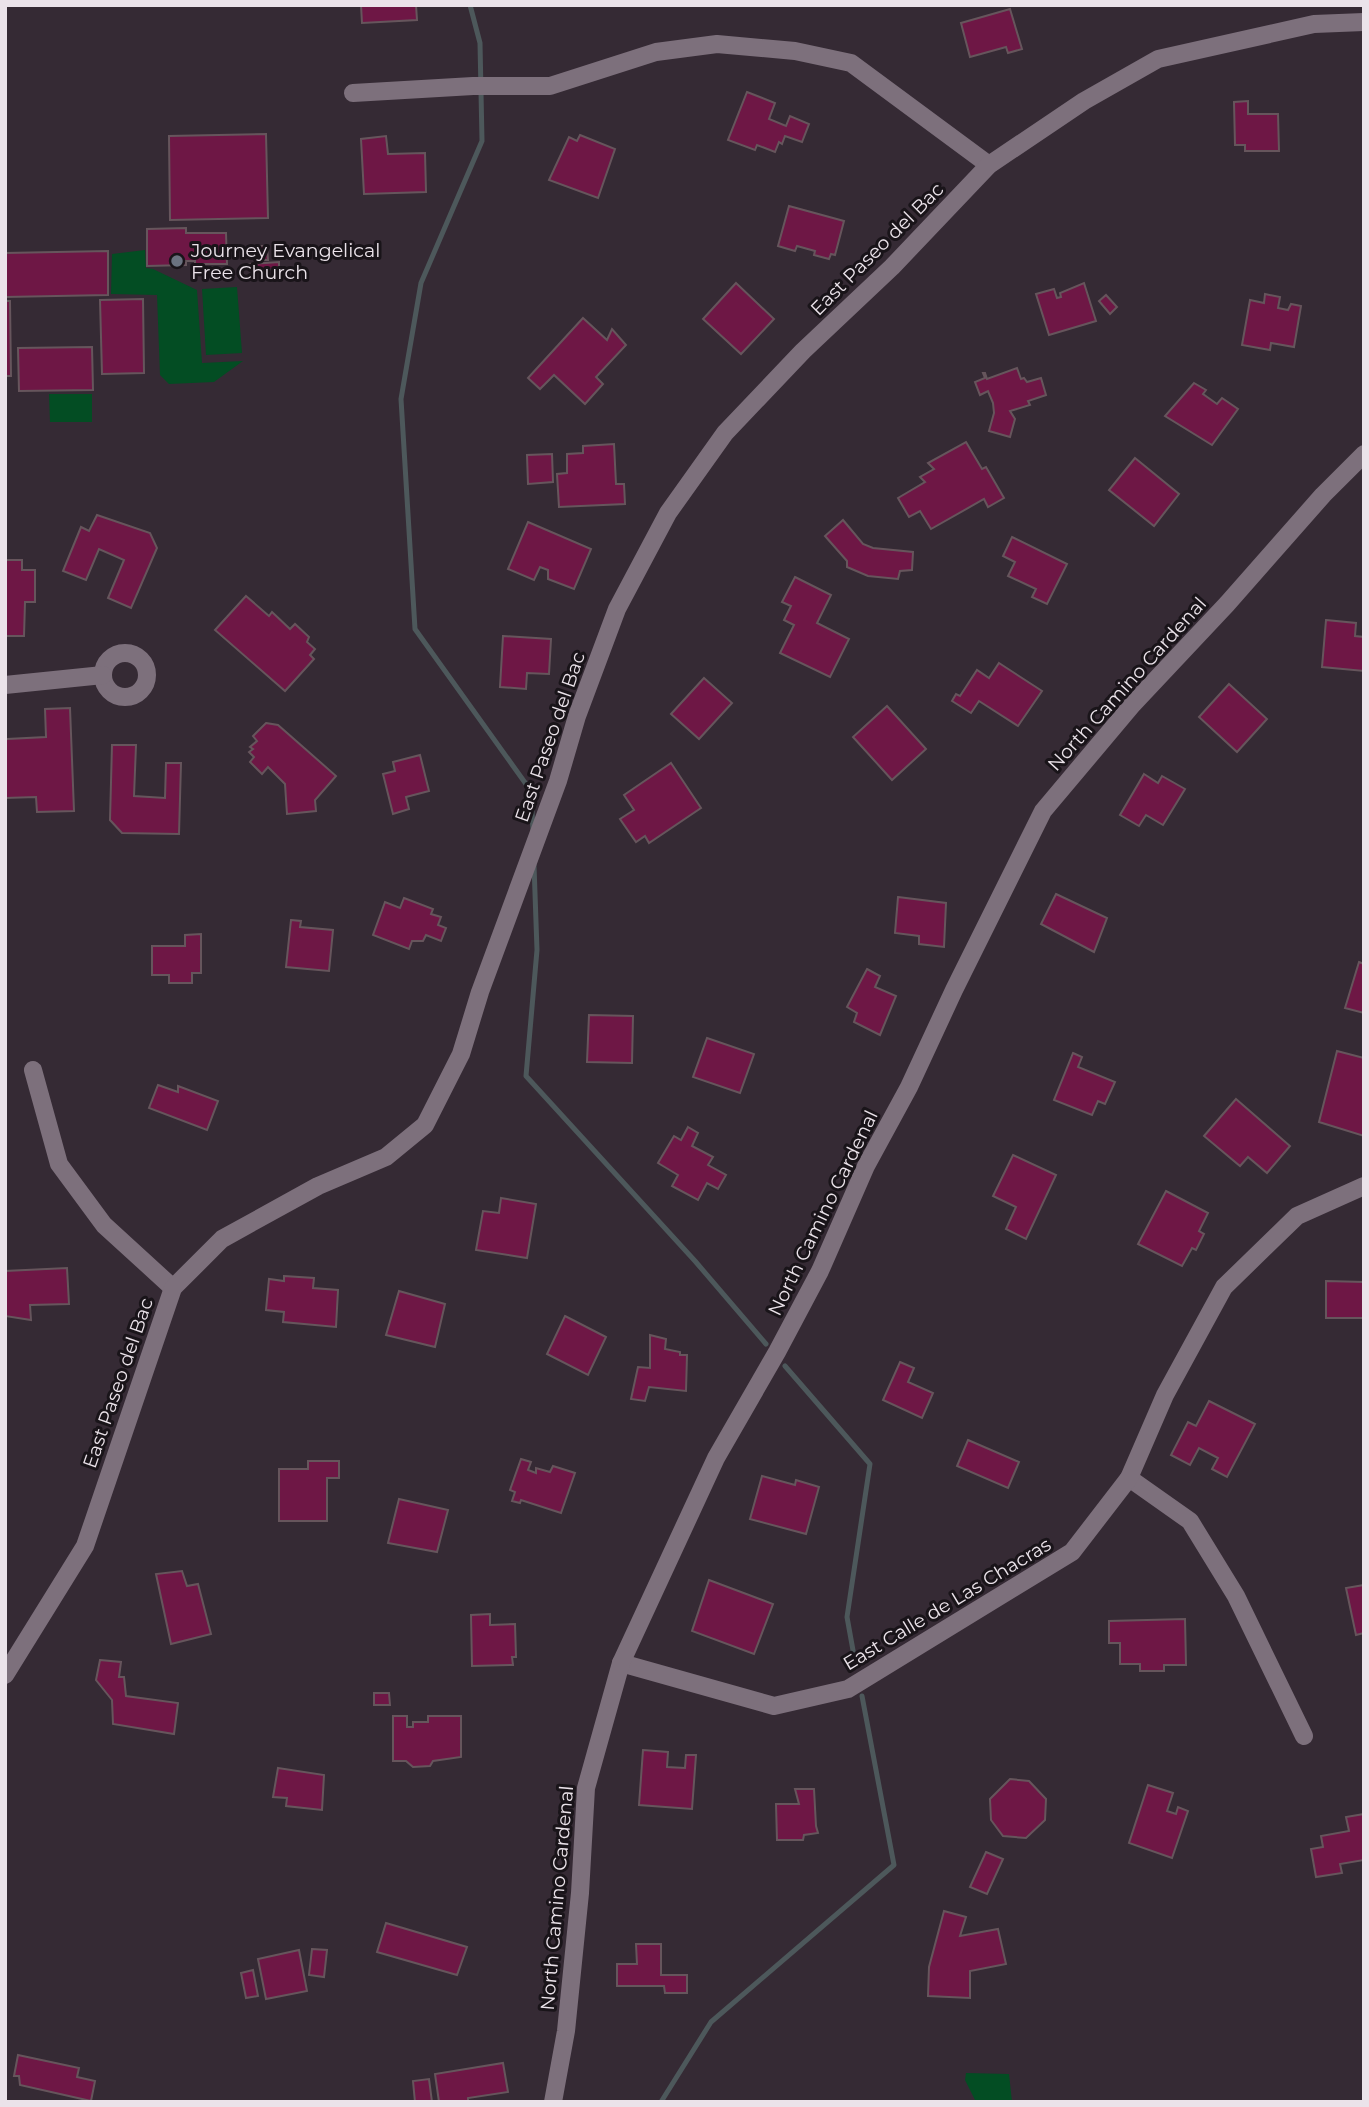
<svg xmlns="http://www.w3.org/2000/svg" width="1369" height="2107" viewBox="0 0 1369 2107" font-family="Montserrat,sans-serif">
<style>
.green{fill:#034d23}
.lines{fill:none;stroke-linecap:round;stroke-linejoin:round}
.stream{stroke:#4d585b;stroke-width:5}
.building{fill:#6e1745;stroke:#66555c;stroke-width:2}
.minor{stroke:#7d707c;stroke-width:18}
.worship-dot{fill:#6b7280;stroke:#191419;stroke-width:2.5}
.labels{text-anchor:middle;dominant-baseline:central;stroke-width:6;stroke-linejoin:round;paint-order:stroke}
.street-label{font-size:19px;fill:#ebe3ea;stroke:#191419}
.poi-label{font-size:19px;fill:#ebe3ea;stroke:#191419;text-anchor:start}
</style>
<rect width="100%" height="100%" fill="#352a34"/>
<g class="green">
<polygon points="145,250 146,268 153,269 197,290 202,363 243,361 214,382 169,384 160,375 157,295 111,294 112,254"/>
<polygon points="237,287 242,353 206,355 202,289"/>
<polygon points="49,394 92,394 92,422 50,422"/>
<polygon points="966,2073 1009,2074 1012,2102 976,2102 965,2080"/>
</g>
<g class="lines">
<g class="stream">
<polyline points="470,5 480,43 482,141 421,283 401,399 415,629 531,791 533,831"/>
<polyline points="534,865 537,950 526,1076 695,1261 766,1344"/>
<polyline points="785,1366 870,1464 847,1617 856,1667"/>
<polyline points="661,2102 711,2022 894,1865 862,1696"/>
</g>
</g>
<g class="building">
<polygon points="361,5 416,5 417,20 362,23"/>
<polygon points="1010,9 1022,49 1008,53 1006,47 970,57 961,23"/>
<polygon points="747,92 775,103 769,119 786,126 790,116 809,124 802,142 785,136 782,144 779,142 775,152 757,145 755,150 728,140"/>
<polygon points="1248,101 1248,114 1278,114 1279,151 1245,151 1245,145 1235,145 1234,102"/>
<polygon points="266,134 268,218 170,220 169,136"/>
<polygon points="580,135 615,149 598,198 549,180 569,137 577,141"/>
<polygon points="386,136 388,154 425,153 426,192 364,194 361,139"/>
<polygon points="789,206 844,221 835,255 831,254 829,259 814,255 815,251 797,246 795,251 778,246"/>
<polygon points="186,228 186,233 226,233 227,264 195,264 195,261 186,261 186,265 147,266 147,229"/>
<polygon points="256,246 267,246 268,260 256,260"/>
<polygon points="108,251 108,295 5,297 5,253"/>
<polygon points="279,262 279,269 251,270 249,264"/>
<polygon points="736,283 774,319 741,354 703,319"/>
<polygon points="1084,283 1096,321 1049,335 1036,294 1054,289 1057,298 1061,297 1060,293"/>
<polygon points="1265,294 1280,297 1278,308 1288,310 1291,304 1301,306 1294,347 1271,343 1270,350 1242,345 1250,300 1264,303"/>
<polygon points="1106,295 1117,307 1110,314 1099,301"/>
<polygon points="143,299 144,373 102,374 100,300"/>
<polygon points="5,301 10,301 11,376 5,376"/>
<polygon points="583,318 607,340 612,329 626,345 596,377 603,384 585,404 554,375 540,389 528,378"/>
<polygon points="92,347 93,390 19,391 18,348"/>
<polygon points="1017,368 1021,379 1024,378 1027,382 1041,378 1046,395 1028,401 1030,405 1010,411 1015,419 1010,437 989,431 994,413 993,403 988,391 980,395 975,382 985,378 983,373 985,373 987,379"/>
<polygon points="1194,383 1206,390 1203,394 1217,404 1222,398 1238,409 1212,445 1165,416"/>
<polygon points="966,442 982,469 986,467 1004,498 988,507 984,499 931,529 920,511 909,517 898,498 925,482 920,477 934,469 928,463"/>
<polygon points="614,444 616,484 624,484 625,504 559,507 557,474 567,473 567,454 583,453 583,446"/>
<polygon points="552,454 553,482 528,484 527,455"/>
<polygon points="1135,458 1179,494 1154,526 1109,490"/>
<polygon points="97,515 150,533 157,548 131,608 108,598 124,560 99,549 86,580 63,571 81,527 89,531"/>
<polygon points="843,520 863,544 873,548 913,552 912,570 900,571 898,579 868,576 847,567 847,561 825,536"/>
<polygon points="528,522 591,549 574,589 548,579 548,570 540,567 534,580 508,569"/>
<polygon points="1012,537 1067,564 1047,604 1032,597 1036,589 1008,576 1015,562 1003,556"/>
<polygon points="5,560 22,560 22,570 35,570 35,602 25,602 24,636 5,636"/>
<polygon points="795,577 831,595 817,623 849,639 830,677 780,653 794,625 784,620 791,606 782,602"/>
<polygon points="246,596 269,616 272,612 290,629 295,624 309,637 307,642 315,649 310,655 314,659 285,691 215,630"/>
<polygon points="1326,620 1356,623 1355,636 1364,637 1364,671 1322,667"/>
<polygon points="503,636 551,639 549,674 527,673 526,689 500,687"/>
<polygon points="999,663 1042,691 1018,726 979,701 971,713 952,701 956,694 960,696 977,670 989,678"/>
<polygon points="704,678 732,703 699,739 671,714"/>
<polygon points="1229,684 1267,719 1237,752 1199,717"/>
<polygon points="887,706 926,749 892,780 853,737"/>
<polygon points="70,708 74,811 37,812 36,797 5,798 5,741 7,739 46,737 45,709"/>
<polygon points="266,723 278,725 336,776 315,800 316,811 287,814 285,784 268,767 262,774 250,762 254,757 249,752 253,749 250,747 257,741 253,736"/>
<polygon points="112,745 136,745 134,796 165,798 166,763 181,763 179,834 122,833 110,820"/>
<polygon points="420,755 429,791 406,797 409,809 393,814 383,774 395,771 393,762"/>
<polygon points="671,763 701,808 649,843 645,836 636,842 620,819 634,810 624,795"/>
<polygon points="1144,774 1158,783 1162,776 1185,789 1163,825 1146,815 1139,826 1120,815"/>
<polygon points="1056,894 1107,918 1094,952 1041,924"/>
<polygon points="898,897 946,903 944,947 919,944 919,936 895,933"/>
<polygon points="404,898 433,909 431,914 441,917 438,925 446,928 441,941 426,935 423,941 412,941 409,949 373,935 385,902 400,908"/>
<polygon points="291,920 301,921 300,927 333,930 329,971 286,967"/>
<polygon points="201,934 201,973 192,973 192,983 169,983 169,975 152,975 152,946 185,946 185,935"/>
<polygon points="1359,962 1364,964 1364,1013 1345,1008"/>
<polygon points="867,969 880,976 875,987 896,996 880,1035 854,1022 857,1013 847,1007"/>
<polygon points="589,1015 633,1016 632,1063 587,1062"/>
<polygon points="707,1038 754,1054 740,1093 693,1077"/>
<polygon points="1337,1051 1364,1058 1364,1136 1319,1122"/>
<polygon points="1073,1053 1082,1057 1078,1067 1115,1082 1105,1104 1098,1101 1092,1115 1054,1100"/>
<polygon points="158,1085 178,1092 178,1086 218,1101 207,1130 149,1108"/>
<polygon points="1236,1099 1290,1146 1267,1173 1248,1157 1240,1166 1204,1136"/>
<polygon points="688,1127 698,1133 692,1146 713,1157 708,1165 726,1175 718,1189 707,1183 698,1200 672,1186 678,1175 658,1163 674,1136 681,1140"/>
<polygon points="1013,1155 1056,1175 1026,1239 1006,1229 1016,1207 993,1196"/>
<polygon points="1166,1191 1208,1213 1199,1231 1204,1234 1196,1250 1192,1248 1182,1266 1138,1244"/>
<polygon points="501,1198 536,1204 527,1258 476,1250 483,1211 499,1213"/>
<polygon points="67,1268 69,1304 30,1305 31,1320 5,1316 5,1271"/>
<polygon points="284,1276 314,1278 313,1288 338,1290 336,1327 283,1322 284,1312 266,1310 269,1279 284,1281"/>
<polygon points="1326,1281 1364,1282 1364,1318 1326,1318"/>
<polygon points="399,1291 445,1304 435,1347 386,1335"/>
<polygon points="565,1316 606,1337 588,1375 547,1354"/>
<polygon points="650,1335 666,1339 665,1349 680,1352 680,1355 687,1355 686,1391 649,1387 645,1401 631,1399 638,1367 650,1368"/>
<polygon points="900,1362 914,1368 908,1382 933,1393 922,1418 883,1400"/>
<polygon points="1209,1401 1255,1424 1227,1477 1212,1469 1218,1458 1199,1448 1190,1465 1171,1455 1188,1422 1196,1426"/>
<polygon points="968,1440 1019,1462 1008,1488 957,1466"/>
<polygon points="521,1459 531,1462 528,1470 536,1473 536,1468 550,1472 553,1466 575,1473 561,1513 521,1500 520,1503 512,1501 515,1492 510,1490"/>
<polygon points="308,1461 339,1461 339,1478 327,1478 327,1521 279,1521 279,1469 308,1469"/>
<polygon points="762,1476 795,1485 796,1480 819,1487 806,1534 750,1519"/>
<polygon points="399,1499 448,1510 437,1552 388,1543"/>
<polygon points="182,1571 187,1586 198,1584 211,1634 171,1644 156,1574"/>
<polygon points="709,1580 773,1604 754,1654 692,1631"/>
<polygon points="1364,1585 1364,1633 1356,1635 1346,1588"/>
<polygon points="490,1614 490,1625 515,1624 516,1657 512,1657 513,1665 472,1666 471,1615"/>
<polygon points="1185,1619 1186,1665 1164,1665 1164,1671 1140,1671 1140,1664 1120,1664 1120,1643 1109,1643 1109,1621"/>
<polygon points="100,1660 121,1662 119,1677 124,1677 126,1696 178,1703 174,1734 113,1724 112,1700 96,1680"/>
<polygon points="374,1693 389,1693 390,1705 374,1705"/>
<polygon points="393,1716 407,1716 407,1727 413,1727 413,1722 428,1722 428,1716 461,1716 461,1757 433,1761 430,1766 413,1767 406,1761 393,1761"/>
<polygon points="643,1750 668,1752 667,1767 685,1768 686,1755 696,1755 692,1809 639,1805"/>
<polygon points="278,1768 324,1775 322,1810 286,1806 287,1798 273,1797"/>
<polygon points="1010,1779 1029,1781 1046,1799 1045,1820 1026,1838 1003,1836 991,1820 990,1799"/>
<polygon points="1148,1785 1173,1793 1167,1811 1176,1814 1178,1807 1188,1811 1172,1858 1129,1843"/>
<polygon points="795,1789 814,1789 816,1826 818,1833 804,1835 803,1840 777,1840 776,1804 799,1804"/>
<polygon points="1364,1814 1364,1860 1340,1864 1342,1873 1316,1877 1311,1849 1323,1847 1321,1836 1349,1831 1346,1817"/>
<polygon points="986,1852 1003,1859 987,1894 970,1887"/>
<polygon points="944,1911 966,1917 960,1936 998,1929 1006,1964 970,1971 970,1998 928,1996 929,1967"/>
<polygon points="386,1923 467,1947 457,1975 377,1952"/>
<polygon points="636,1944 661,1944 661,1975 687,1975 687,1993 665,1993 664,1986 617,1986 617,1964 637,1964"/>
<polygon points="312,1949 327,1950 324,1977 309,1975"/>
<polygon points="299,1950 307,1991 266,1999 258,1959"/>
<polygon points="253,1970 258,1996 246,1998 241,1973"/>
<polygon points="18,2055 79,2068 77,2077 95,2081 91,2101 20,2085 19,2076 14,2076"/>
<polygon points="503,2063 508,2092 468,2098 468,2102 439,2102 435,2074"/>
<polygon points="429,2079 432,2102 415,2102 413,2081"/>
</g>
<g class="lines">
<g class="minor">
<polyline points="353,93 473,86 550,86 656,52 717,44 795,51 851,63 989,165"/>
<circle cx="125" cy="675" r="22"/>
<polyline points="5,685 103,675"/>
<polyline points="33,1070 59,1164 104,1225 173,1288"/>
<polyline points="1129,1478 1190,1521 1236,1596 1304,1736"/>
<polyline points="621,1663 774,1706 848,1689 1072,1552 1129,1478 1165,1395 1224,1287 1297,1216 1364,1186"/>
<polyline points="5,1675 85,1546 173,1288 222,1239 318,1186 386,1157 425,1125 461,1054 480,992 558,781 577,716 617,609 668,513 725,433 803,351 892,267 989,165 1084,101 1158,59 1314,24 1364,22"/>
<polyline points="553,2102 566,2031 580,1893 586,1788 621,1663 716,1458 777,1352 820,1271 866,1166 909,1087 954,990 1043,811 1133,704 1227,604 1323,495 1364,454"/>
</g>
</g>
<circle class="worship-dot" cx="177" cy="261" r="7"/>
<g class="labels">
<g class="street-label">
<text transform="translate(877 249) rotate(-45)">East Paseo del Bac</text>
<text transform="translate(1127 684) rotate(-48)">North Camino Cardenal</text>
<text transform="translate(550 737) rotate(-71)">East Paseo del Bac</text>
<text transform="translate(823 1213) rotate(-64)">North Camino Cardenal</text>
<text transform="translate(118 1383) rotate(-71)">East Paseo del Bac</text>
<text transform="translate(947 1604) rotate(-31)">East Calle de Las Chacras</text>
<text transform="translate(557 1898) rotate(-85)">North Camino Cardenal</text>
</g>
<g class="poi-label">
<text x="191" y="250">Journey Evangelical<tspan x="191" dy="22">Free Church</tspan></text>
</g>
</g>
<rect width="1369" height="2107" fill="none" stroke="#ebe3ea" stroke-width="14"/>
</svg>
